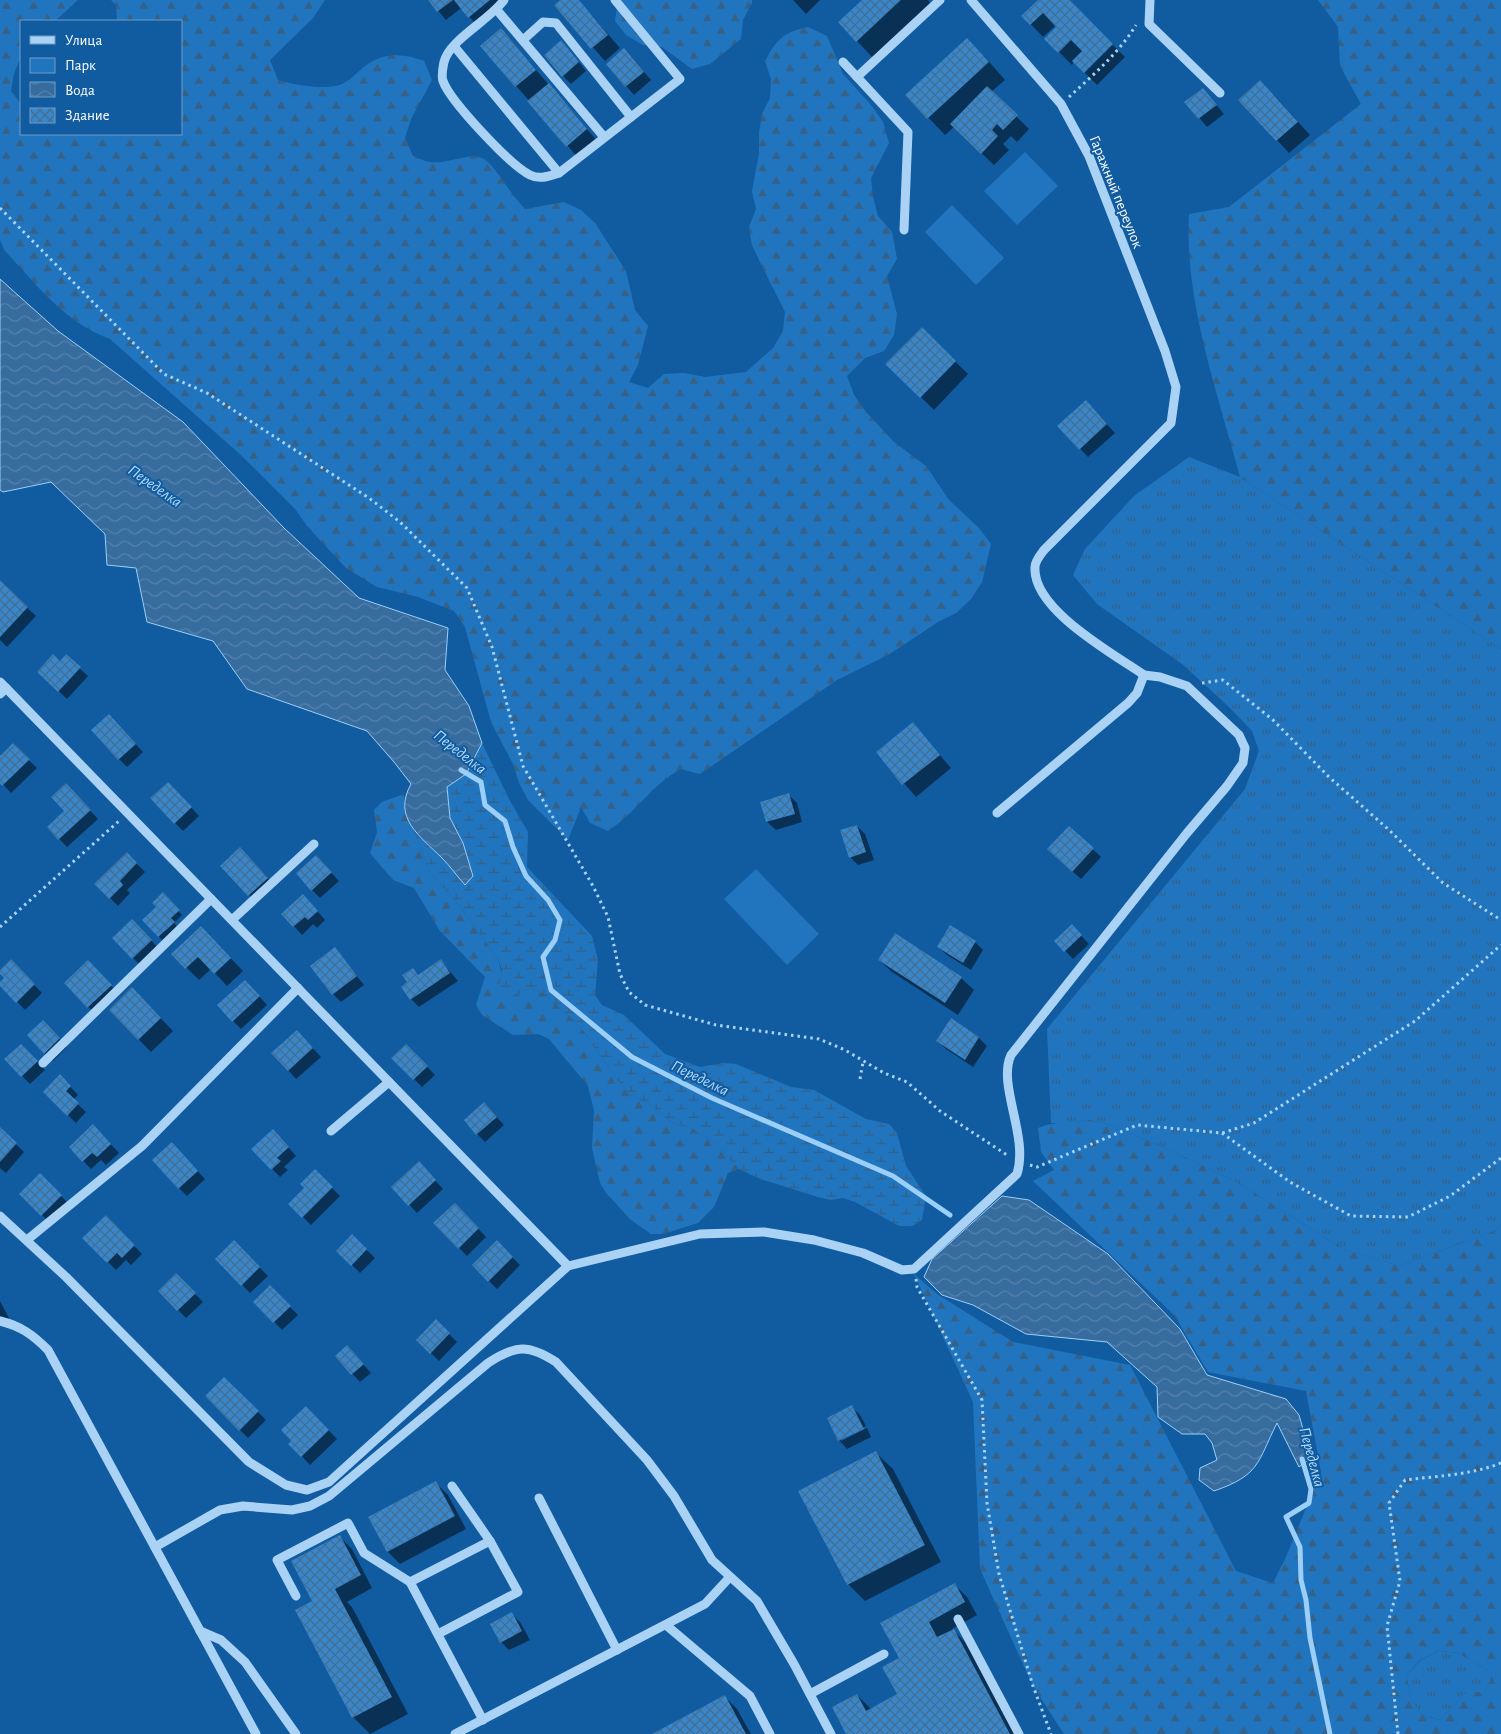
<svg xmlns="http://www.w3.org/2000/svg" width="1501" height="1734" viewBox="0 0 1501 1734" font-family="'Alegreya Sans',sans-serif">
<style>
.grass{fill:url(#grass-tufts)}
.forest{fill:url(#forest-firs);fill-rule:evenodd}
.wetland{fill:url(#wetland-marsh)}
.park{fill:#2075be}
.water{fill:url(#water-waves);stroke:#9bcff8}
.shadow{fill:#0007}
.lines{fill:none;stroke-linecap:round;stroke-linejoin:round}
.stream{stroke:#9bcff8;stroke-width:5}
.building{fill:url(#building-cross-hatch)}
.path{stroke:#aad2f5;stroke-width:3;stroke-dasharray:2.5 4;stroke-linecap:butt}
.minor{stroke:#aad2f5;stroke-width:9}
.labels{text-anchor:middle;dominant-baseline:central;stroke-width:4;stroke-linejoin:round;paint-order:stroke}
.street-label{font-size:15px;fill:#fff;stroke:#115ca1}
.water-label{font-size:16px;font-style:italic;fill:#b6dcfb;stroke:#115ca1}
</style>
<defs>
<pattern id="grass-tufts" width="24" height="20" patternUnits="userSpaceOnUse" patternTransform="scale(1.25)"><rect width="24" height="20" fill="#2075be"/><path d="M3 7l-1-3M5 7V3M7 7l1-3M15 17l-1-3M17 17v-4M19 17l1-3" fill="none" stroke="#366085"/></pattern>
<pattern id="forest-firs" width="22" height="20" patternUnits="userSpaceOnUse" patternTransform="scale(1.25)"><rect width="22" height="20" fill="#2075be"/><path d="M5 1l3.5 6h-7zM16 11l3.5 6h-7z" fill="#366085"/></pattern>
<pattern id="wetland-marsh" width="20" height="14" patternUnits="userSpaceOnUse" patternTransform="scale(1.25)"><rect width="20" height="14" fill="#2075be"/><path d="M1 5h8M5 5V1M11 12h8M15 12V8" fill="none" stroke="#366085"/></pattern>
<pattern id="water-waves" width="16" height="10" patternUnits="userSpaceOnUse" patternTransform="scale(1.25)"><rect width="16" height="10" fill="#376c9e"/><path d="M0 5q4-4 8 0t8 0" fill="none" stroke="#5582ad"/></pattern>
<pattern id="building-cross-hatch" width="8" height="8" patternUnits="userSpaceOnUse" patternTransform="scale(1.25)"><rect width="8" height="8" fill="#3a86c8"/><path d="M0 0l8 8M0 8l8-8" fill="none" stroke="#416f96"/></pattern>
</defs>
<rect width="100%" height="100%" fill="#115ca1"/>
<g class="grass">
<polygon points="1189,457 1240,477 1501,649 1501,1225 1495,1231 1399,1266 1343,1249 1235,1181 1158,1145 1107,1124 1089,1120 1066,1123 1051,1123 1047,1029 1245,789 1259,751 1252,731 1228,706 1182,664 1097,604 1073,575 1085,549 1134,496"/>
<polygon points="1439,1651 1459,1653 1493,1674 1485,1692 1466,1692 1440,1720 1422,1715 1411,1698 1406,1675 1421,1660"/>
</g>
<g class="forest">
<path d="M 0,0 L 78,0 L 55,21 L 21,21 L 21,56 L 14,74 L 11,91 L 21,104 L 21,134 L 181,134 L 181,21 L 117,21 L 116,5 L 111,0 L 325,0 L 313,18 L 270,60 L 278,80 C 296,85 317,89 336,86 C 350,83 357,71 368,64 C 386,52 405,54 424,61 L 432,80 L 411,119 L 405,138 L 413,156 C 419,158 425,162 431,162 C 449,165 474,148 488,162 C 502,176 510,194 525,209 L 564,202 L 581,210 L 595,223 L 626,271 L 635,310 L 648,326 L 638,365 L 629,382 L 648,388 L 664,374 L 684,373 L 705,377 L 746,372 L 773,348 L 783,331 L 785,312 L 760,262 L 752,245 L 749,227 L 756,209 L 752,191 L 759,153 L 759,132 L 762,114 L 770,98 L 771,79 L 765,61 C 777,39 784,32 808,27 L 827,36 L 843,74 L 871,105 L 883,122 L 889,143 L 871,178 L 873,197 L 878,216 L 892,232 L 897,259 L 887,276 L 897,314 L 894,335 L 884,351 L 865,358 L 847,376 L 854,395 L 866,412 L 894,442 L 926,466 L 949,500 L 979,528 L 991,544 L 982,582 L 971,599 L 956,613 L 938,622 L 888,655 L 837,680 L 700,774 L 681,769 C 652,784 636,813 608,831 L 590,823 L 581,807 L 568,840 L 528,800 L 519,783 L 513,764 L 491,722 L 465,627 L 454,611 L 418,597 L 377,587 L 346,568 L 307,526 L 296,510 L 242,456 L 110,339 C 64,322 38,286 5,251 L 0,240 Z"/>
<polygon points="618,0 752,0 752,3 743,20 741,39 710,64 692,69 662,47 643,45 626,35 615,21"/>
<path d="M 1318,0 L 1501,0 L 1501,649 L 1240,477 C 1218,393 1184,301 1189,214 L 1229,207 L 1361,104 L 1340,66 L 1338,27 Z"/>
<polygon points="404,794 405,814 416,834 428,870 460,906 498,959 508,999 530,988 541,992 569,1016 585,1033 613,1074 630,1094 651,1105 671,1122 693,1129 715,1142 739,1169 728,1173 714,1207 698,1223 663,1234 651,1234 631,1220 607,1194 600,1183 592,1148 594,1111 588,1086 549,1039 538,1034 513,1035 482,1015 476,1005 485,977 440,931 414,888 393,880 370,853 377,832 374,810 382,802"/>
<path d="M 1089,1120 L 1107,1124 L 1158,1145 L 1235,1181 L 1343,1249 L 1399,1266 L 1495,1231 L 1501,1225 L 1501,1734 L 1064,1734 L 1033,1686 L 980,1569 L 973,1402 L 914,1274 L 937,1294 L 1013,1342 L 1130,1365 L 1236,1571 L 1273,1583 L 1286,1557 L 1321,1472 L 1306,1391 L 1208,1372 L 1174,1315 L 1033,1181 L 1054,1170 L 1041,1152 L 1038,1128 C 1054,1121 1072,1123 1089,1120 ZM 1439,1651 L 1459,1653 L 1493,1674 L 1485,1692 L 1466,1692 L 1440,1720 L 1422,1715 L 1411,1698 L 1406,1675 L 1420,1660 Z"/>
</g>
<polygon class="wetland" points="482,743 510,801 528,832 527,867 592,936 598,960 595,995 602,1005 624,1015 665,1054 700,1067 723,1063 736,1064 791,1087 814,1090 866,1119 889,1124 897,1133 906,1166 926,1196 922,1220 912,1226 899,1226 855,1202 843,1198 831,1200 818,1197 760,1179 739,1169 715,1142 693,1129 671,1122 651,1105 630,1094 613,1074 585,1033 569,1016 541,992 530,988 508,999 497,994 502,970 498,959 460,906 428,870 416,834 443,859 465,884 463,843 450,818 447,786 466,774"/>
<g class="park">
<polygon points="1025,152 1058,186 1017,225 984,191"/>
<polygon points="952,205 1004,258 976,285 925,232"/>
<polygon points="756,869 819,934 787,965 724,899"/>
</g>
<g class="water">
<path d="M 0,279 L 58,331 L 183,422 L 284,528 L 359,598 L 448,628 L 445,670 L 469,706 L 482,743 L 466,774 L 447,787 L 450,818 L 463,843 L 473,876 L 465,885 C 457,876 450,866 442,858 C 420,836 392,818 411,784 L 394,762 L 367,731 L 247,689 L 213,641 L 147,622 L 136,568 L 107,565 L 105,534 L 51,482 L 3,492 L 0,490 Z"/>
<path d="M 1002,1196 L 1029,1200 L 1108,1254 L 1180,1329 L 1207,1375 L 1286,1399 L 1299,1415 L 1307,1443 L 1307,1461 L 1299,1467 L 1277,1423 C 1257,1463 1260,1475 1214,1491 L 1199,1480 L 1200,1468 L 1217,1460 L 1212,1443 L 1205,1434 L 1182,1434 L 1158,1417 L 1157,1387 L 1107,1342 L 1026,1334 L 973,1305 L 942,1295 L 924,1277 L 932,1259 Z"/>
</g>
<g class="shadow">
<polygon points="429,0 506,0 477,25 461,8 446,20"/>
<polygon points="562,0 578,0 620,48 605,61 556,5"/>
<polygon points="793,0 820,0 806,14"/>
<polygon points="864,0 928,0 931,4 873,58 857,41"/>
<polygon points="1039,0 1068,0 1125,57 1097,85 1074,62 1072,65 1046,39 1058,27 1056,25 1043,37 1023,16"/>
<polygon points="501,29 599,143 579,159 482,46"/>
<polygon points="569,50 586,71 571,84 563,76"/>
<polygon points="984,56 1005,80 991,92 1029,129 1017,142 1011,136 1003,144 1009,150 994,165 954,127 945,135 907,95"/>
<polygon points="632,58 651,80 634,95 607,64"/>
<polygon points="1203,89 1224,114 1207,127 1186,102"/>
<polygon points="1273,94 1310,135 1289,153 1240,100"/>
<polygon points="922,329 968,374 934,410 887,364"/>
<polygon points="1094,410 1115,433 1088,457 1059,427"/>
<polygon points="0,582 36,616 7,647 0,640"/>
<polygon points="66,656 88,676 67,699 47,680"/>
<polygon points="117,724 143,752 127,767 119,759"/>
<polygon points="913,724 951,768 916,797 877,752"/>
<polygon points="13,745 37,768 11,793 0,781 0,757"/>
<polygon points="176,791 199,816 183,831 175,823"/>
<polygon points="74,793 98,819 67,847 48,827 66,811"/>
<polygon points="789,795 797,803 802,822 776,830 767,822 762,803"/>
<polygon points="857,826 865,834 874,860 858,865 850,857"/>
<polygon points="1069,827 1101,857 1081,879 1057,858"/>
<polygon points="127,854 145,872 127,890 130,893 118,906 96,884"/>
<polygon points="248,857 275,886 257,903 249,895"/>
<polygon points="324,865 339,881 320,898 312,890"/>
<polygon points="163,894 182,915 174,923 177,926 162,940 143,920 158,907"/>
<polygon points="311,904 325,920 317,928 313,924 302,935 283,914"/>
<polygon points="1072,926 1089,944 1073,959 1056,941"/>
<polygon points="140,928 159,949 141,966 133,958"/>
<polygon points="213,940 243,971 227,986 211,969 199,980 173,954"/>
<polygon points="975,942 983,950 971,970 947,955 938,947"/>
<polygon points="335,949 364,985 341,1002 333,994"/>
<polygon points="879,960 961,978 974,990 958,1015 892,972"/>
<polygon points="11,961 42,993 25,1010 0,984 5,978 0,972"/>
<polygon points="441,961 458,981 419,1007 411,999"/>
<polygon points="96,970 119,994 96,1015 66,983"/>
<polygon points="253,989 267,1005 241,1029 233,1021"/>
<polygon points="145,1002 173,1031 151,1052 110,1010"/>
<polygon points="951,1020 979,1038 987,1046 973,1067 946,1049 937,1041"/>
<polygon points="51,1030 67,1047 53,1061 44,1053"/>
<polygon points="305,1040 321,1057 296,1079 288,1070"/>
<polygon points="406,1045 435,1075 422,1087 393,1058"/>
<polygon points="29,1053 45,1070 30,1084 22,1076"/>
<polygon points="60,1076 78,1095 73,1100 86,1112 76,1123 44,1092"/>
<polygon points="492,1112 504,1125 485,1142 477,1134"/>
<polygon points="0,1129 24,1152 6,1173 0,1168"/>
<polygon points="101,1134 119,1153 106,1165 101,1160 91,1169 70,1147"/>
<polygon points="281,1139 296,1156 284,1167 288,1170 280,1177 253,1149"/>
<polygon points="180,1152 205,1179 187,1196 179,1188"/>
<polygon points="315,1171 340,1196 311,1225 290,1204 306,1188"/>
<polygon points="427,1171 443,1189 417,1213 393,1187"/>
<polygon points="40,1175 69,1204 50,1223 21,1194"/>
<polygon points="455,1204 486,1237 467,1256 435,1223"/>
<polygon points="106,1217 142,1254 131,1265 126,1260 116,1270 84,1238"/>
<polygon points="352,1236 375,1258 360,1273 338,1251"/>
<polygon points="234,1242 268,1276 250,1293 217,1259"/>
<polygon points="497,1242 520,1265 497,1289 473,1265"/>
<polygon points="176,1275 203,1302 186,1318 160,1291"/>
<polygon points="270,1287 298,1315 282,1330 255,1302"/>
<polygon points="0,1301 10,1320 0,1325"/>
<polygon points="436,1321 457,1342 439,1361 418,1340"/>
<polygon points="355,1355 371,1373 360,1382 336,1356"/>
<polygon points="224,1378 266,1420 248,1438 206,1396"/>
<polygon points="306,1407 337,1439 310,1465 290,1444"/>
<polygon points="852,1407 860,1415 866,1426 841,1439 841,1441 867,1428 871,1437 847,1449 839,1440 828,1418"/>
<polygon points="876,1453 893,1469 941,1562 865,1601 848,1584 800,1492"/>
<polygon points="435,1482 448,1495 466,1529 400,1564 388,1552 369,1517"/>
<polygon points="340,1537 352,1549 372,1588 347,1602 352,1607 408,1714 370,1734 353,1717 313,1602"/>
<polygon points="955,1585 967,1597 977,1615 952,1629 970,1647 1017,1734 848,1734 857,1695 871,1709 899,1695 900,1658"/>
<polygon points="512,1614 520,1622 530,1640 509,1650 501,1642"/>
<polygon points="725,1697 737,1709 751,1734 655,1734"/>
</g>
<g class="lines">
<g class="stream">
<polyline points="461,770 481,782 485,805 505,821 513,847 526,876 548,900 560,920 555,940 543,957 551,990 632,1057 712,1098 893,1176 950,1215"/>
<polyline points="1302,1459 1311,1489 1309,1503 1286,1517 1300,1547 1301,1580 1306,1600 1310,1638 1330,1734"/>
</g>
</g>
<g class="building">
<polygon points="428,0 453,0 437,12"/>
<polygon points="454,0 490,0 468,18"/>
<polygon points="560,0 579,0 608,35 591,49 554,5"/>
<polygon points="862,0 901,0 856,42 838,22"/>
<polygon points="1038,0 1070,0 1113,44 1084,73 1072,61 1082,51 1071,40 1058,53 1044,39 1056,27 1043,13 1030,25 1021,16"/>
<polygon points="501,28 536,70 515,87 480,46"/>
<polygon points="967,38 989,62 927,119 905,95"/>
<polygon points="561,40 579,62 562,77 544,55"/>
<polygon points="624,48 644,72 625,87 606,64"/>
<polygon points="1260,80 1298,122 1276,141 1238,100"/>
<polygon points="549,83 587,129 566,147 527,101"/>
<polygon points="987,86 1018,115 1003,130 997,124 992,130 998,136 981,154 950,124"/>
<polygon points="1203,88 1217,105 1198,119 1184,102"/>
<polygon points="922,327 956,361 920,398 885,364"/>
<polygon points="1086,400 1107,424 1079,450 1057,426"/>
<polygon points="0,580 28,607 0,637"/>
<polygon points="53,654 60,661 66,654 81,667 58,692 37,672"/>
<polygon points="109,714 136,744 118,760 91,730"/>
<polygon points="913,722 940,755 902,785 876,752"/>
<polygon points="13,743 30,759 2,786 0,783 0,756"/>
<polygon points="168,782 192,807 174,824 150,798"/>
<polygon points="66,783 91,810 58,840 47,827 64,811 51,797"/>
<polygon points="789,793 795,814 766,822 760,802"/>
<polygon points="857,825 866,852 849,858 840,830"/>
<polygon points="1069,826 1094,848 1072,872 1047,849"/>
<polygon points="240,847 268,878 248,896 220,866"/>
<polygon points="127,852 137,863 120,881 123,885 109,899 94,884"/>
<polygon points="316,855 332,872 311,891 296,873"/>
<polygon points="163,892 180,910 171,918 175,922 158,937 142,920 156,907 152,903"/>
<polygon points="303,894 318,911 308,920 305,917 293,927 281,914"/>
<polygon points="132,919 152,940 132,959 112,938"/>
<polygon points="1072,924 1082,935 1064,952 1054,941"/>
<polygon points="950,925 976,941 963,963 937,947"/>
<polygon points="201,926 231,958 214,974 198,957 185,969 171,954"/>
<polygon points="895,933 962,977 945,1003 878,960"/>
<polygon points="335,947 357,976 332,995 310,966"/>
<polygon points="11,959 35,984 16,1003 0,986 0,982 4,978 0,974 0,970"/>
<polygon points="441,959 450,973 410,1000 401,987 407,982 402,975 413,968 418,975"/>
<polygon points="88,960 112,985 87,1008 64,983"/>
<polygon points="245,980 260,996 232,1022 217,1005"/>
<polygon points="132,987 161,1018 138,1040 109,1010"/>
<polygon points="951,1018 979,1037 965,1060 936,1041"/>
<polygon points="43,1020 60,1038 44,1054 27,1035"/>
<polygon points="297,1030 313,1048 288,1071 271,1053"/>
<polygon points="21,1044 38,1061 21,1077 4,1059"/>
<polygon points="406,1044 428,1066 413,1080 391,1058"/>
<polygon points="60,1074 71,1086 66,1091 79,1103 67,1116 43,1092"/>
<polygon points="484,1102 497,1117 476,1135 464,1120"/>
<polygon points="93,1124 111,1144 97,1157 92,1153 82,1162 69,1147"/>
<polygon points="0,1127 17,1143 0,1162"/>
<polygon points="273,1129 289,1147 277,1158 281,1161 271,1170 251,1149"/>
<polygon points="172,1142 198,1171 178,1189 152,1160"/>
<polygon points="419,1161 436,1180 408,1206 391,1187"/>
<polygon points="315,1169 333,1187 302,1218 288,1204 304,1188 300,1184"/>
<polygon points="40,1173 62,1195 41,1216 19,1194"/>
<polygon points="455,1203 479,1228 458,1249 433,1223"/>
<polygon points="106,1215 135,1245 122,1258 117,1253 107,1263 82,1238"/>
<polygon points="352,1234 367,1249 351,1266 336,1251"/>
<polygon points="234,1240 260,1267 241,1286 215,1259"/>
<polygon points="497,1240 513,1257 488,1282 472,1265"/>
<polygon points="176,1273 196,1293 177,1311 158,1291"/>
<polygon points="270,1285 291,1306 273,1323 253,1302"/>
<polygon points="436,1319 450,1333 430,1354 416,1340"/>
<polygon points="347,1345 364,1364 351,1375 335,1356"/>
<polygon points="224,1377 259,1411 239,1431 205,1396"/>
<polygon points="852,1405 864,1429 838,1441 827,1418"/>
<polygon points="306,1406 329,1430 301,1457 288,1444 291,1441 281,1430"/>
<polygon points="876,1451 925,1545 847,1585 798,1491"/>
<polygon points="436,1481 455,1516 387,1552 368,1517"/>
<polygon points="340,1535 361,1575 335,1589 392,1697 352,1718 295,1610 312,1601 291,1561"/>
<polygon points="955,1583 965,1602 929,1622 937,1637 954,1629 1010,1734 846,1734 832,1707 857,1694 866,1711 897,1694 882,1667 899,1658 880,1623"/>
<polygon points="512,1612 522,1631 500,1643 490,1624"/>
<polygon points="725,1695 746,1734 652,1734"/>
</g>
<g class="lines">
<g class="path">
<path d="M 1069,97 C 1093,75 1119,53 1136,25"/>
<polyline points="0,208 164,374 207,393 369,498 400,522 467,588 492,647 523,766 593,886 608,917 620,974 629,992 645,1005 716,1025 819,1039 845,1050 884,1073 907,1082 940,1111 1007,1155"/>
<polyline points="1202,683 1223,680 1273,720 1329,777 1388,829 1443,883 1501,920"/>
<polyline points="0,927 119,821"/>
<polyline points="860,1079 863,1062"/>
<polyline points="1222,1133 1290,1182 1351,1216 1408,1217 1450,1196 1501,1158"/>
<polyline points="1030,1165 1037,1167 1137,1125 1222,1133 1254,1123 1415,1021 1501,945"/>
<polyline points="916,1279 917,1287 982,1400 987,1503 999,1574 1033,1686 1051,1734"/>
<path d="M 1398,1734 L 1387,1626 L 1400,1581 L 1389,1503 L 1405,1480 C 1437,1476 1471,1475 1501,1463"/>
</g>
<g class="minor">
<path d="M 504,0 C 490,20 449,40 444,62 C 443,67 441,76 443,81 C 450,101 510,165 530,175 C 540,180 549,176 559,173 L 680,79 L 615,0"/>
<polyline points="1150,0 1149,24 1220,93"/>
<polyline points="497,10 604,137"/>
<polyline points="523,40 543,22 556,23 631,117"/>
<polyline points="454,46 559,173"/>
<polyline points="843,62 857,77"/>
<polyline points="904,230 908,132 857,77 940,0"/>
<polyline points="0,682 6,688 0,694"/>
<polyline points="6,688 568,1266"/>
<polyline points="997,813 1128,703 1137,693 1144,675"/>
<polyline points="232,920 314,844"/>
<polyline points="43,1063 211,899"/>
<polyline points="331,1131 389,1082"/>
<path d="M 0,1216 L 66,1277 L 249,1462 L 286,1485 L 307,1490 L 329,1482 L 568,1266 L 700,1234 L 764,1232 L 814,1240 L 863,1253 L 902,1270 L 914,1269 L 1017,1174 C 1029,1136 997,1085 1011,1055 L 1187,833 L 1227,786 L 1243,763 L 1245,748 L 1239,735 L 1187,686 L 1160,677 L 1144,675 C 1112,653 1032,609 1035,567 C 1035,561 1041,554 1044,550 L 1171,423 L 1176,387 L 1165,351 L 1089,156 L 1061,104 L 971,0"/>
<polyline points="27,1240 142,1146 298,988"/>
<path d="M 0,1321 C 21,1326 33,1335 48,1350 L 256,1734"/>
<polyline points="539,1498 617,1650"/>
<path d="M 155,1547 L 220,1510 L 243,1506 L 292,1510 L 310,1506 L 329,1496 L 488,1363 C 516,1345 528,1344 556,1362 L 647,1460 L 674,1496 L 712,1560 L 757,1601 L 794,1664 L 831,1734"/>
<polyline points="296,1596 277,1560 348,1523 364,1553 410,1582"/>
<polyline points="958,1619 1019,1734"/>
<polyline points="666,1625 750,1696 770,1734"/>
<polyline points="200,1631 221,1640 245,1662 296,1734"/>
<polyline points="438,1634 518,1592 490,1541 452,1486"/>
<polyline points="810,1694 884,1654"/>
<polyline points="483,1720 410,1582 490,1541"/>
<polyline points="455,1734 705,1604 729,1578"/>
</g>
</g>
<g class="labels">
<g class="street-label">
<text transform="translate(1116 192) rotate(68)">Гаражный переулок</text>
</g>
<g class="water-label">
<text transform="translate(155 486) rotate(35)">Переделка</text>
<text transform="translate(460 752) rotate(38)">Переделка</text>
<text transform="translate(700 1078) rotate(26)">Переделка</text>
<text transform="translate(1312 1457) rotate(75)">Переделка</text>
</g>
</g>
<rect x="20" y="20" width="162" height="115" fill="#115ca1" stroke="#709dc7"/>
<rect x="30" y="36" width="25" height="8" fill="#aad2f5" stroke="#709dc7"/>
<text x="65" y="45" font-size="15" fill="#ffffff">Улица</text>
<rect x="30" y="58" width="25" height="15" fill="#2075be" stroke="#709dc7"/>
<text x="65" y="70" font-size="15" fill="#ffffff">Парк</text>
<rect x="30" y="82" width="25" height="15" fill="url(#water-waves)" stroke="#709dc7"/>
<text x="65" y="95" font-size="15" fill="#ffffff">Вода</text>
<rect x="30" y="108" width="25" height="15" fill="url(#building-cross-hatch)" stroke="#709dc7"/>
<text x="65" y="120" font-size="15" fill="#ffffff">Здание</text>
</svg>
